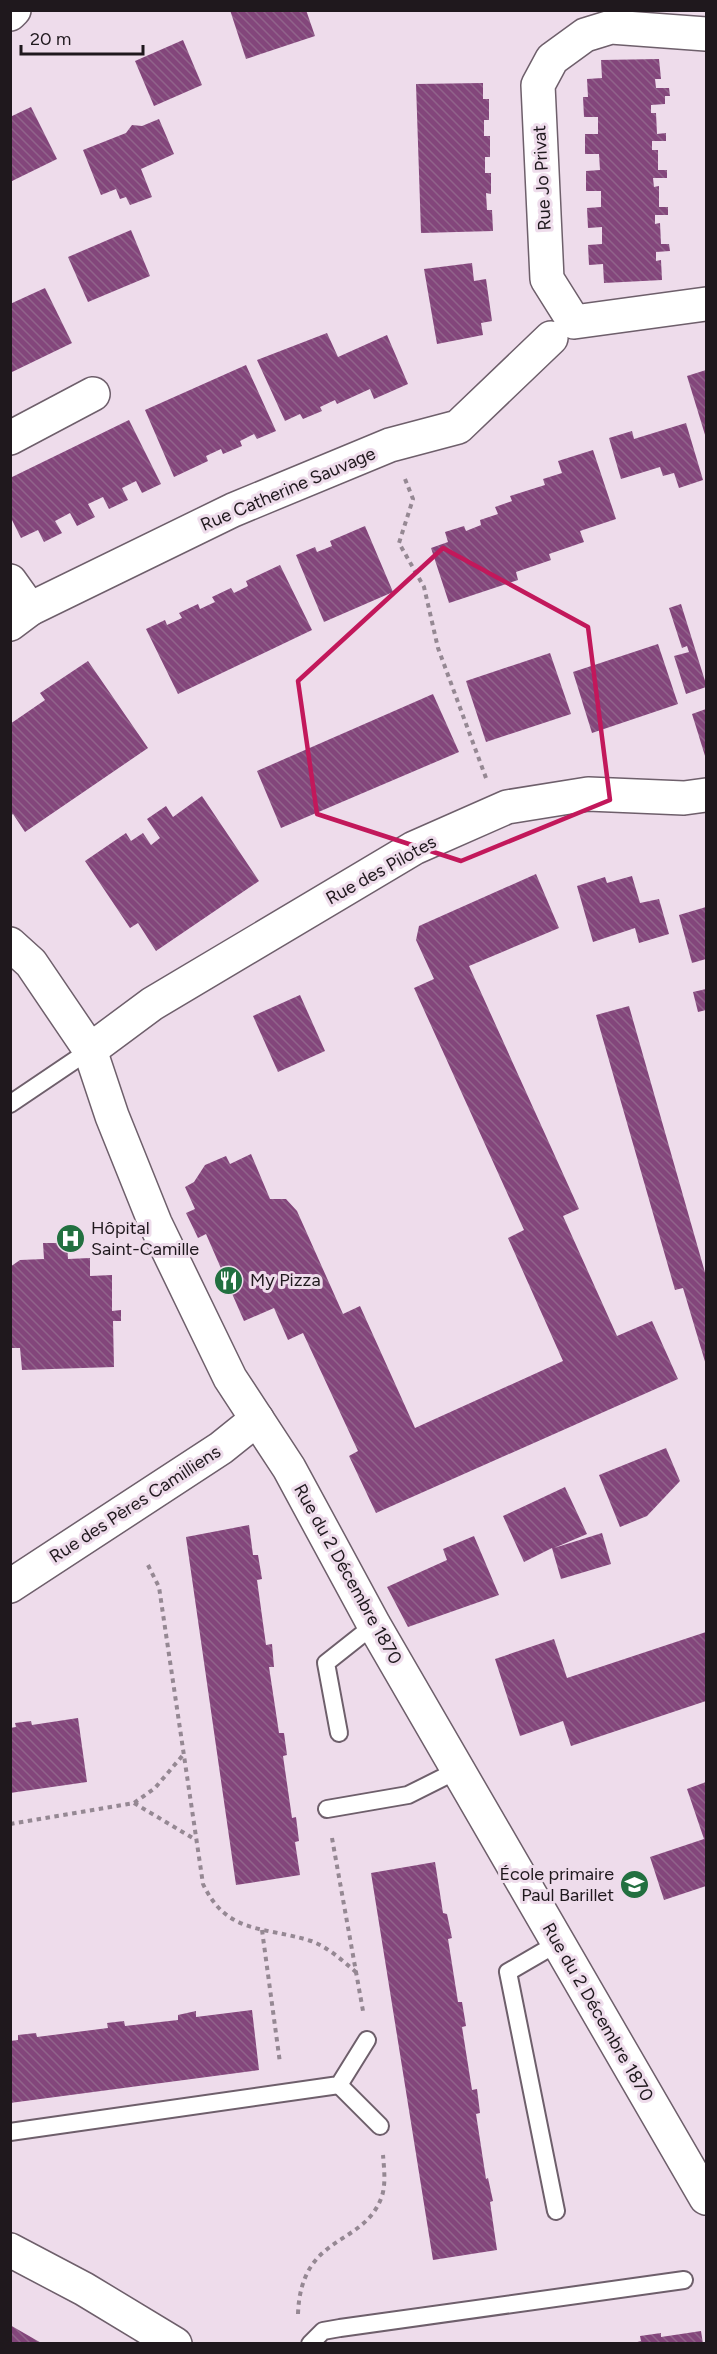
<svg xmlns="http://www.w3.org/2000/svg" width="717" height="2354" viewBox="0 0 717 2354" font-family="Figtree,sans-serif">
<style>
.building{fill:url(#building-back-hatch)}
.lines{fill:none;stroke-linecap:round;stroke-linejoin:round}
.service-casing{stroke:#6e5f6b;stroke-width:20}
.minor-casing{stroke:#6e5f6b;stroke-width:36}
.secondary-casing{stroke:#6e5f6b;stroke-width:36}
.path{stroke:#958893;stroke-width:4;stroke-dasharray:4.5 4.5;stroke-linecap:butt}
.service{stroke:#fff;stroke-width:16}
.minor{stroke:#fff;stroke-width:33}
.secondary{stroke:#fff;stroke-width:33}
.marked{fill:none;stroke:#c2185b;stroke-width:4.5;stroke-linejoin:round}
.labels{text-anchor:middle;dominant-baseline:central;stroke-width:6;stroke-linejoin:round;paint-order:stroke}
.street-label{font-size:18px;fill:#1f181d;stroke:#eedceb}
.poi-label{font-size:18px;fill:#1f181d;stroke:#eedceb;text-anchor:start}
</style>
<defs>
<pattern id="building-back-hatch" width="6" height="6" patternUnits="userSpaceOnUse" patternTransform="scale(1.5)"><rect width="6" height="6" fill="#83467b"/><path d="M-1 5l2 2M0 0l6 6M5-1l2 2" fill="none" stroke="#91638b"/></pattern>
</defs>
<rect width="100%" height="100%" fill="#eedceb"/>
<g class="building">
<polygon points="230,10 306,10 315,36 246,59"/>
<polygon points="183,40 202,85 154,106 135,61"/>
<polygon points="659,59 661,79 655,79 656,88 669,88 670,96 665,96 665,104 651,105 651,113 656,113 657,134 666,133 666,141 652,141 652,150 658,150 658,170 667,170 667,178 653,178 654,187 659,186 659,207 668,207 668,215 655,215 655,224 660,223 661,244 669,244 670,251 656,252 656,261 661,260 662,280 604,283 603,264 589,265 588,245 602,244 602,227 588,228 587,208 601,207 601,191 586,191 586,171 600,170 599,154 585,154 585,134 598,134 598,117 584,117 583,97 588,97 587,79 602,78 601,60"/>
<polygon points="483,83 483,99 489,99 489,120 484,120 484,136 490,136 490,157 485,157 485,173 491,173 491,194 486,193 487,210 492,210 493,231 421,233 416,84"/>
<polygon points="31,107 57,159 10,182 10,117"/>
<polygon points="159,119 174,154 141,169 152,197 130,205 126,197 120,199 116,189 101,195 83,150 126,133 132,125 142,126"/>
<polygon points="131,230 150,276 88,302 68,257"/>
<polygon points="472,263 474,281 486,279 492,321 481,323 483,335 437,344 424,269"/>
<polygon points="45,288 72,343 10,373 10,304"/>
<polygon points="327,333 338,357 387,335 408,384 374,399 370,389 337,404 335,400 320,407 322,411 303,419 300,414 285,421 257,360"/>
<polygon points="246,365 276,431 257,439 254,434 240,441 242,446 223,454 221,449 206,456 208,461 174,477 145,410"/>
<polygon points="706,370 706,438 687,376"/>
<polygon points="129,420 161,484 142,493 136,481 122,488 128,500 109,509 103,497 88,504 95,517 77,526 70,513 55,521 62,533 44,542 38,530 21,538 10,516 10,478"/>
<polygon points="686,423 703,480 679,488 674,473 663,476 660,467 621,479 609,438 632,431 634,439"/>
<polygon points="593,450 616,519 580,531 584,542 549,554 551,560 516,572 518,580 449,603 431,548 448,542 445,532 464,526 466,531 481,525 480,520 498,514 495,507 512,501 510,496 545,485 543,479 562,473 558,461"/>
<polygon points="365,526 393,592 324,622 296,555 315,547 317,552 332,546 330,541"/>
<polygon points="280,565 312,630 178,694 146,629 165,620 167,625 182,618 179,613 198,604 200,609 215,602 212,597 231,588 234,593 248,586 246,581"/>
<polygon points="681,604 706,684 706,687 686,694 674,656 689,652 687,646 682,648 669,608"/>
<polygon points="658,644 678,704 592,733 573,672"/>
<polygon points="550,653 571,714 486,742 466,681"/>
<polygon points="88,661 148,748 25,832 13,814 10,816 10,724 45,700 40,693"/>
<polygon points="433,694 459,752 281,828 257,771"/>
<polygon points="706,709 706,759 692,714"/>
<polygon points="202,796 259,881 156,951 138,923 130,928 85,861 126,833 131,841 143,833 151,845 160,838 147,819 166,806 173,817"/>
<polygon points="536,874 559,928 469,966 579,1209 563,1216 617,1336 652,1321 678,1379 376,1513 349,1456 358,1451 303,1333 288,1340 274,1308 244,1321 206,1234 198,1238 186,1213 195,1209 185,1187 194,1182 205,1165 226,1156 230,1164 251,1154 270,1199 286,1199 297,1211 343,1314 360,1306 415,1428 563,1361 508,1238 524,1230 414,988 434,979 416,940 419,926"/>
<polygon points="632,876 640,903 659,899 669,934 639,943 635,928 593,942 577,886 605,877 607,883"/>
<polygon points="706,907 706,959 692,963 679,915"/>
<polygon points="706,989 706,1010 698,1012 693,992"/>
<polygon points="300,995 325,1051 278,1072 253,1016"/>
<polygon points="629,1006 706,1276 706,1365 683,1288 675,1290 596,1015"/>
<polygon points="43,1243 67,1243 68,1259 90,1258 90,1276 112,1275 112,1311 121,1310 121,1321 113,1321 114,1367 22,1370 20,1348 10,1348 10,1267 20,1260 44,1259"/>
<polygon points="666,1448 680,1481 647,1516 620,1527 599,1475"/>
<polygon points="565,1487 587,1534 554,1548 602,1533 611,1564 561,1579 552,1548 524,1562 503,1516"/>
<polygon points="249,1525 253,1555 258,1555 262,1579 257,1580 266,1645 272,1644 274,1667 269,1667 279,1733 284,1733 287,1755 283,1756 292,1818 296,1817 299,1841 295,1842 300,1875 236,1885 186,1537"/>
<polygon points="474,1536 499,1595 408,1627 387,1587 447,1560 443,1549"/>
<polygon points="706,1632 706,1701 571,1746 563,1721 520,1736 495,1659 554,1639 567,1678"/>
<polygon points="78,1718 87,1782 10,1793 10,1728 16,1727 15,1723 31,1721 32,1725"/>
<polygon points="706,1782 706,1886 664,1900 650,1857 704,1839 687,1789"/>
<polygon points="435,1862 443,1913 447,1914 452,1938 448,1939 458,2002 462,2002 466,2026 462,2027 472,2090 477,2089 480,2113 476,2114 486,2179 488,2178 493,2201 490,2202 497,2250 433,2260 371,1873"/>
<polygon points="252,2010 259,2070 10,2103 10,2041 18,2040 18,2035 36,2033 37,2037 108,2028 107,2023 124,2021 125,2026 178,2020 178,2015 196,2011 196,2017"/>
<polygon points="10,2325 43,2344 10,2344"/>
<polygon points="701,2331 703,2344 630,2344 641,2341 640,2336 661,2333 661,2337"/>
</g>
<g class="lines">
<defs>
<g id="service">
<polyline points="10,1104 90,1050"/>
<polyline points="339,1733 326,1663 374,1625"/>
<polyline points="327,1809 408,1795 458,1770"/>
<polyline points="339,2085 380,2126"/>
<polyline points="10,2132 339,2085 367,2040"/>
<polyline points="556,2211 508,1972 558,1943"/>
<polyline points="310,2344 323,2331 340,2328 684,2280"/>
</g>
<g id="minor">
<polyline points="706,34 611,27 585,35 552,59 538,85 547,279 574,322 706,304"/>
<polyline points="10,438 93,394"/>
<polyline points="10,581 30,609"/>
<polyline points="10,624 30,609 233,510 390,445 458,427 551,338"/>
<polyline points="10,944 31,963 90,1050 112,1116 155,1223 230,1378 289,1468 374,1625 706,2198"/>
<polyline points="90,1050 152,1004 414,848 507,807 588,794 684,798 706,795"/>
<polyline points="10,1586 221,1448 257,1419"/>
</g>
<g id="secondary">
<polyline points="10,14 14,10"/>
<polyline points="10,2250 84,2289 175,2344"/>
</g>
</defs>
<use href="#service" class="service-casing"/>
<use href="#minor" class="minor-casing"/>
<use href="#secondary" class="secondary-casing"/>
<g class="path">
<polyline points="405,479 413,499 399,543 424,587 438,648 486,778"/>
<path d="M 148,1565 L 159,1587 L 203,1884 C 227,1935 264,1926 311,1941 C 328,1947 343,1961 357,1973"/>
<polyline points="134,1803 196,1840"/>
<polyline points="10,1824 134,1803 155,1788 183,1755"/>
<polyline points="332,1838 363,2011"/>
<polyline points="262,1930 280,2063"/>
<path d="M 298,2314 C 301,2232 364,2248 382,2196 C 386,2183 384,2168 383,2155"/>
</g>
<use href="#service" class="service"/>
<use href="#minor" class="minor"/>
<use href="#secondary" class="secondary"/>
</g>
<path class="marked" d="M 443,548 L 588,627 L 610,800 L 461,861 L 317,814 L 298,681 Z"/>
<defs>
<symbol id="hospital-disc" viewBox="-11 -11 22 22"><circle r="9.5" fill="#227040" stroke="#eedceb"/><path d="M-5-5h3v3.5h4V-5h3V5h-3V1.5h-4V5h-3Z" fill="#fff"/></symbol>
<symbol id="restaurant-disc" viewBox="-11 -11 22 22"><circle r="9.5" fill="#227040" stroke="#eedceb"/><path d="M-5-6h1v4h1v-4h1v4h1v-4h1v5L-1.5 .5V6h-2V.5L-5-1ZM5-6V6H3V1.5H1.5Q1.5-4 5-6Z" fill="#fff"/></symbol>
<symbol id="school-disc" viewBox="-11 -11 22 22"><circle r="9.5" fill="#227040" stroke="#eedceb"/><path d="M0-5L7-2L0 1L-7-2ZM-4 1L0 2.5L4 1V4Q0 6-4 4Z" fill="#fff"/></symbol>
</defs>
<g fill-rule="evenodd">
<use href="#hospital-disc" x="54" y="1222" width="33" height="33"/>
<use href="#restaurant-disc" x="212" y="1264" width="33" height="33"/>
<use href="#school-disc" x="618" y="1868" width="33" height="33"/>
</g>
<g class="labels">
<g class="street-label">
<text transform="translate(542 178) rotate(-93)">Rue Jo Privat</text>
<text transform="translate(288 489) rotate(-23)">Rue Catherine Sauvage</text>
<text transform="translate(381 870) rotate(-29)">Rue des Pilotes</text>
<text transform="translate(135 1504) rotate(-33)">Rue des Pères Camilliens</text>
<text transform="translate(348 1574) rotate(61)">Rue du 2 Décembre 1870</text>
<text transform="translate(598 2012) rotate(60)">Rue du 2 Décembre 1870</text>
</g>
<g class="poi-label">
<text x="91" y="1228">Hôpital<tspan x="91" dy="21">Saint-Camille</tspan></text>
<text x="250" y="1280">My Pizza</text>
<text x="614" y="1874" text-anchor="end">École primaire<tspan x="614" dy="21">Paul Barillet</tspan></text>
</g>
</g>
<rect width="717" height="2354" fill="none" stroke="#1f181d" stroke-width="24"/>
<path d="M21 45v9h122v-9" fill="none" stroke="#1f181d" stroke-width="3"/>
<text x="30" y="45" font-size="18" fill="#1f181d" stroke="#eedceb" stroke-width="4.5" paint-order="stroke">20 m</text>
</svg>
